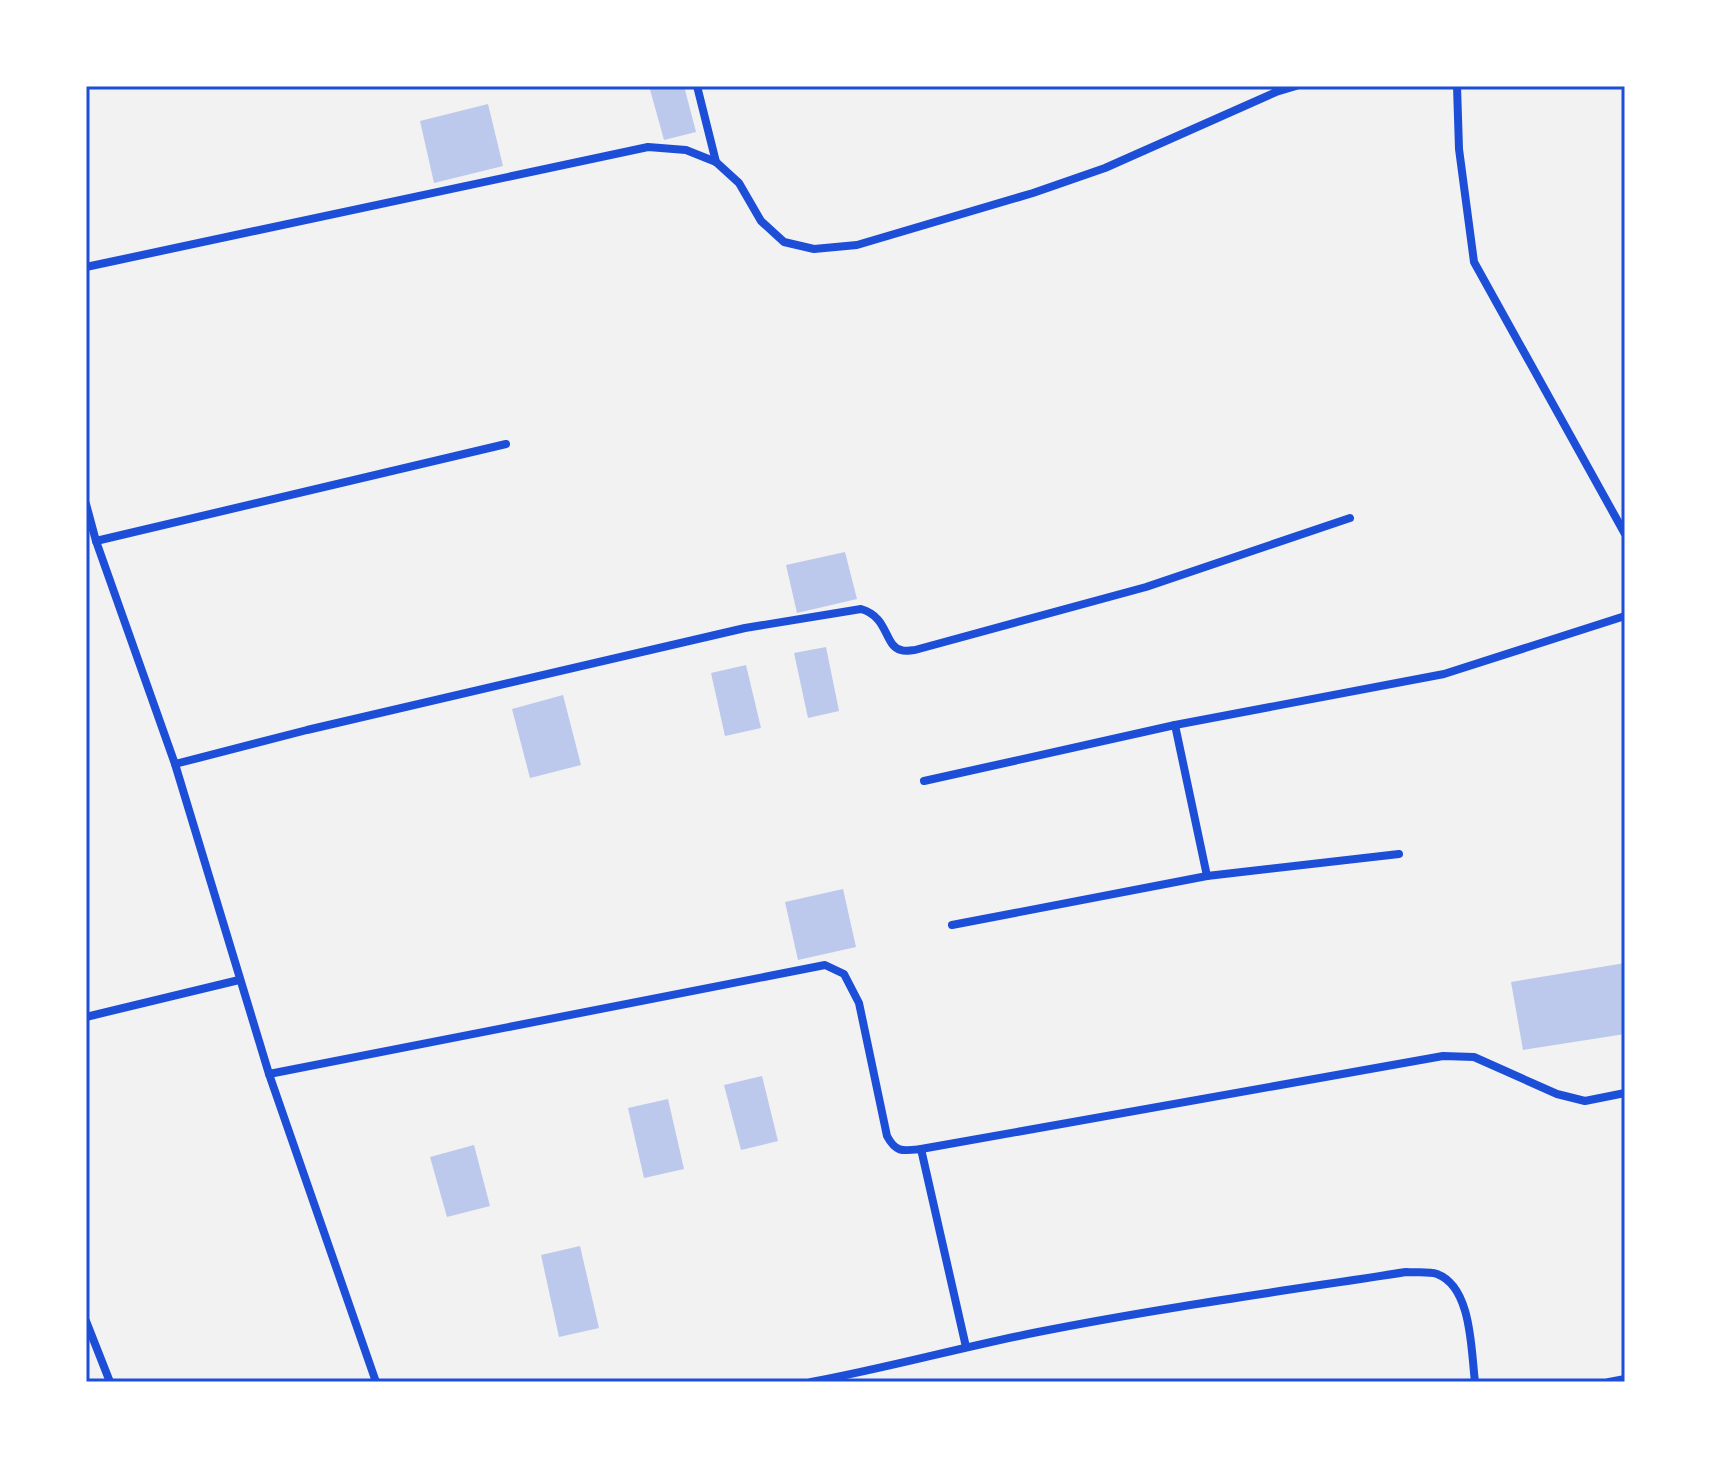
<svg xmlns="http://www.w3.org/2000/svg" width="1711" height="1468" viewBox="0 0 1711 1468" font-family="Mulish,sans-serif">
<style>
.building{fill:#bdc9ec}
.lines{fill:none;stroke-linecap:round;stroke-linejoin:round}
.minor{stroke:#1d4ed8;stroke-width:8}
.neatline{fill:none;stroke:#1d4ed8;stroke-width:3}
</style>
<rect width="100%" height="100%" fill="#f2f2f2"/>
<g class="building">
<polygon points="649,86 684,86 696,132 664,140"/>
<polygon points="488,104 503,166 434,183 420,121"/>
<polygon points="845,552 857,599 797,613 786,565"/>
<polygon points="826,647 839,711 808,718 794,653"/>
<polygon points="746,665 761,728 725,736 711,673"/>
<polygon points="563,695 581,765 530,778 512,709"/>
<polygon points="843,889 856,947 798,960 785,902"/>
<polygon points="1625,963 1625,1034 1523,1050 1511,982"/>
<polygon points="762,1076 778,1141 741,1150 724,1085"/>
<polygon points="668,1099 684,1169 644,1178 628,1108"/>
<polygon points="474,1145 490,1206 447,1217 430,1157"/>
<polygon points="580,1246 599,1328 559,1337 541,1255"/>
</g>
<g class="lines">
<g class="minor">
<polyline points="697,86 716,162"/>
<polyline points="1457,86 1459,149 1474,262 1625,534"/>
<polyline points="86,267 648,147 686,150 716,162 739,183 761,221 784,242 814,249 857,245 1033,193 1105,168 1276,92 1296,86"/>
<polyline points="86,504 96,541 175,764 269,1074 376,1382"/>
<polyline points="96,541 506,444"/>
<polyline points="1175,725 1207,876"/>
<path d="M 175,764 L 307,730 L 745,628 L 861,609 C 889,617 884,646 901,650 C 906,652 910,650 915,650 L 1146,587 L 1350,518"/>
<polyline points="924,781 1175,725 1444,674 1625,616"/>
<polyline points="952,925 1207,876 1399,854"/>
<polyline points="86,1017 239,980"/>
<path d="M 269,1074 L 825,965 L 844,974 L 859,1003 L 887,1136 C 896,1153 903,1151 921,1149 L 966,1347"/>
<polyline points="921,1149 1443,1056 1474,1057 1557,1094 1585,1101 1625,1093"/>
<polyline points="86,1321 110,1382"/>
<path d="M 811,1382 C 887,1368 962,1347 1038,1332 C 1159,1308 1283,1291 1406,1272 C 1416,1273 1428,1271 1437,1274 C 1472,1287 1471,1350 1475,1382"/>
<polyline points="1609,1382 1625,1379"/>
</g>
</g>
<rect width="1711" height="1468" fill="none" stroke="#ffffff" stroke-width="176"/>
<rect x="88" y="88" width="1535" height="1292" class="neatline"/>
</svg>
